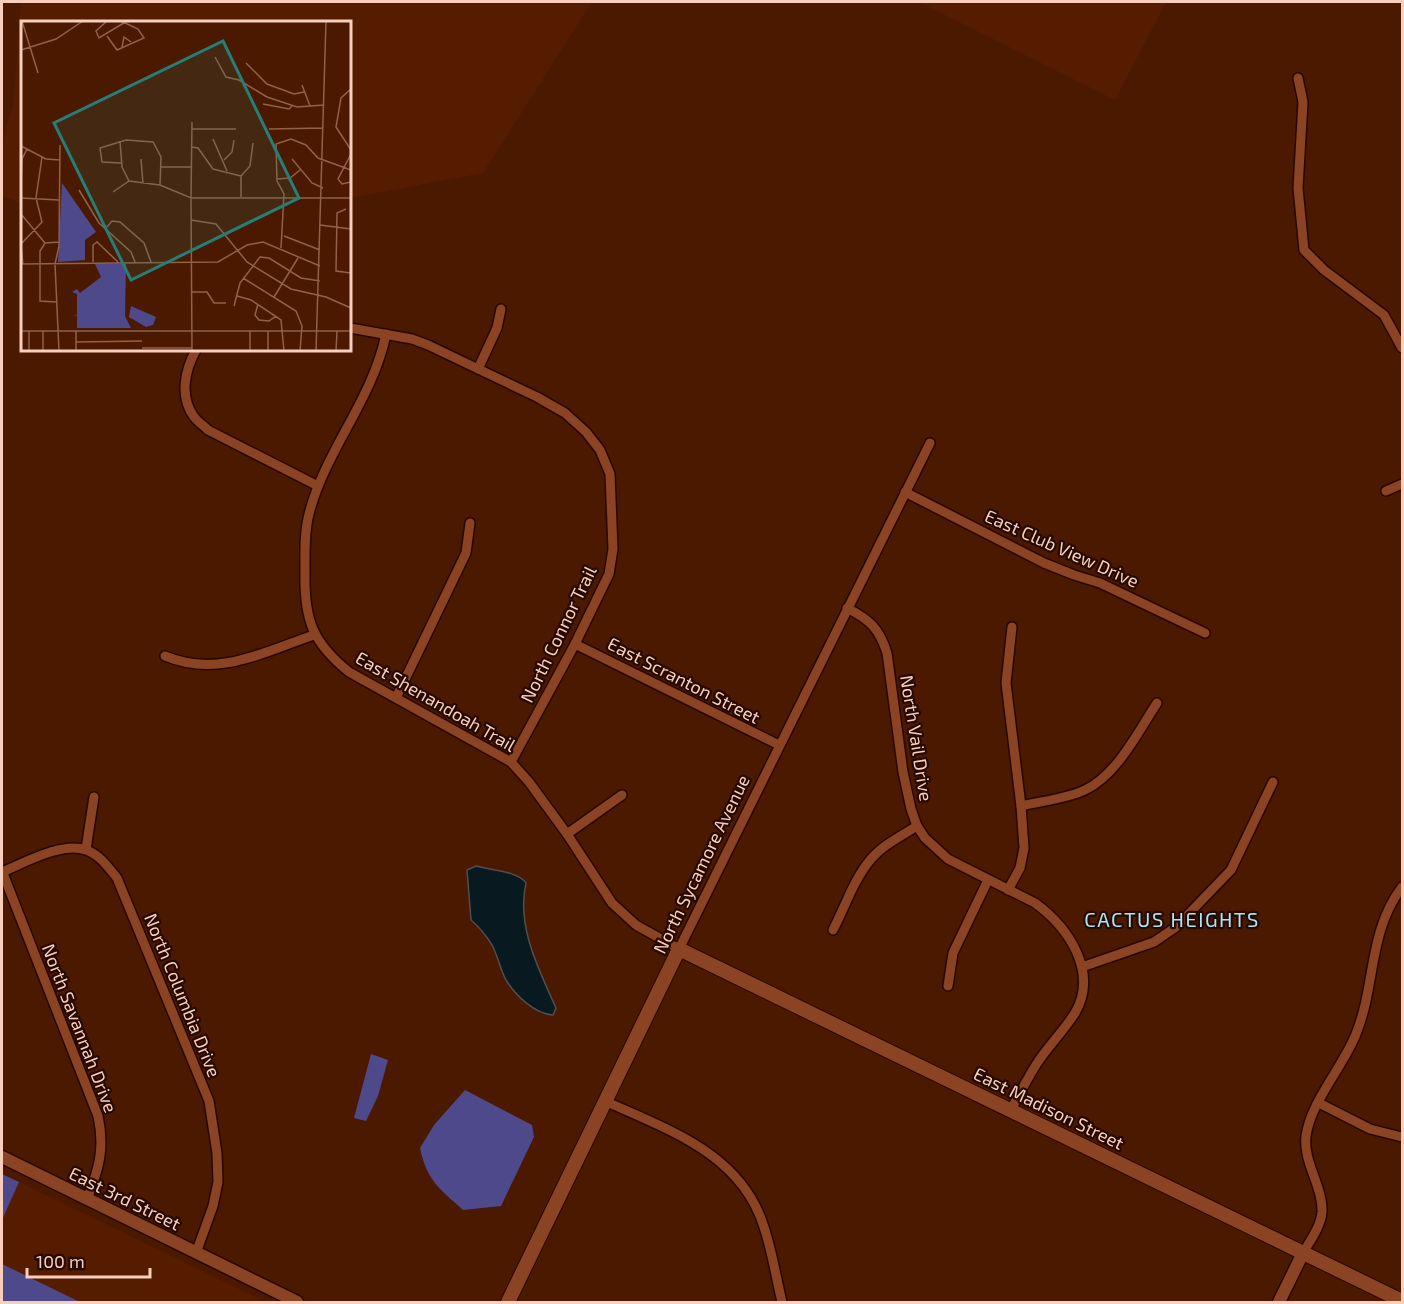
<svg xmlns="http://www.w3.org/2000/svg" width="1404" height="1304" viewBox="0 0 1404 1304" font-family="'Exo 2',sans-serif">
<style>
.built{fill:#551c00}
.green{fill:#4e498a}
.water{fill:#081920;stroke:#504f4f;stroke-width:1.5}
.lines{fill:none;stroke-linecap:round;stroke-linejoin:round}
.minor-casing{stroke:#290600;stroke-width:12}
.tertiary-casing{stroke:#290600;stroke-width:15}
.secondary-casing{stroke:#290600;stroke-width:16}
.minor{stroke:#8a4423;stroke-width:9}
.tertiary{stroke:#8a4423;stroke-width:12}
.secondary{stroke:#8a4423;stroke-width:14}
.labels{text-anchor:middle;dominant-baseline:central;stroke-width:4.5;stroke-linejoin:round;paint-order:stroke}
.street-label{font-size:18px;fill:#f8cebc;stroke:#260900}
.neighbourhood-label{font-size:20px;letter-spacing:1.5px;fill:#aee2f6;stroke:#260900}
.inset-road{fill:none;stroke:#90614b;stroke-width:1.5}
.view{fill:#267f76;fill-opacity:0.15;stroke:#267f76;stroke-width:3}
.inset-edge{fill:none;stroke:#f8cebc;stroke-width:3}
</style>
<rect width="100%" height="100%" fill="#4b1900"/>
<g class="built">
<polygon points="21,2 592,2 483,173 350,198 350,22 22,22 22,203 2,196 2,142 13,106"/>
<polygon points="919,2 1166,2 1115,100"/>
<polygon points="19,1182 266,1302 2,1302 2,1220"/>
</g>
<g class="green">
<polygon points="371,1054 388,1060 378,1096 366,1121 354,1118"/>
<path d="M 465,1090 L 532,1125 L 534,1137 L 501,1206 L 463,1210 C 439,1188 427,1181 420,1148 L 434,1125 Z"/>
<polygon points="2,1174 19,1182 2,1220"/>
<polygon points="2,1264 80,1302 2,1302"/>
</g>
<path class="water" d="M 476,866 C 490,870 518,871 526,883 C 516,926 539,970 556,1008 L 553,1015 C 535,1014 516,996 506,980 C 500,969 498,956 492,945 C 486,935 479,927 471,920 L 467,870 Z"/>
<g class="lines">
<defs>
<g id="minor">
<polyline points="1298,78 1303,102 1298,188 1304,250 1324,270 1384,315 1402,348"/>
<polyline points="350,328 412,339 428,345 537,397 565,413 586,432 600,450 610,474 613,549 609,574 575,644 511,762"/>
<path d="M 386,334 C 373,399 325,451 309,514 C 304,533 305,554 305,573 C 304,620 313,643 349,672 L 511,762 L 529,782 L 567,834 L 612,903 L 636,925 L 679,949 L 930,443"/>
<path d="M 196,350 C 185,370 179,396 194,417 C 198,422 204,426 208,430 L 318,486"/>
<polyline points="478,369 497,328 501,309"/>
<polyline points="1386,491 1402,484"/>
<polyline points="905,492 1044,563 1074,575 1100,583 1205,633"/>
<path d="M 847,608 C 870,620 879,628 887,653 L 903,772 L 911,809 L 917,826 L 925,838 L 948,859 L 1035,903 C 1068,927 1099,972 1075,1013 C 1063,1032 1047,1047 1036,1065 C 1027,1079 1019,1095 1011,1110"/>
<polyline points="575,644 779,745"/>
<path d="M 165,656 C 218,678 263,652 314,635"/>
<polyline points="396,698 466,553 470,523"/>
<path d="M 1021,806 C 1042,801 1066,799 1085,790 C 1117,775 1138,732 1157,703"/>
<polyline points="567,834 622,795"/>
<polyline points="86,849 94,797"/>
<path d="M 2,871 L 98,1116 C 105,1148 99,1169 87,1199"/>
<path d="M 2,872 C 24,863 63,841 86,850 C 100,855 108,867 117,878 L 209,1101 L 217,1153 L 218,1182 L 213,1206 L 196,1253"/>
<polyline points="1008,890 1020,868 1024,848 1021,806 1006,683 1012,627"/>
<path d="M 833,930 C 845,907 854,879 871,859 C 883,845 901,836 917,826"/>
<polyline points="1082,967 1154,942 1176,927 1231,870 1273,782"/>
<polyline points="948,986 953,953 988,880"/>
<path d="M 605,1101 C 668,1130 741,1153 764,1227 C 772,1251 776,1277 782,1302"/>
<polyline points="1319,1103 1370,1129 1402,1137"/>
<path d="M 1303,1253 C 1310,1241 1321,1226 1322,1212 C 1323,1186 1303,1163 1306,1136 C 1311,1101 1343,1067 1356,1034 C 1376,985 1368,932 1402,887"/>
</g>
<g id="tertiary">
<polyline points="2,1157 297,1302"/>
<polyline points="1279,1302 1303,1253"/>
</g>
<polyline id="secondary" points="508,1302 679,949 1402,1301"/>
</defs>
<use href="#minor" class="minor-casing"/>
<use href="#tertiary" class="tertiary-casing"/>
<use href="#secondary" class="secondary-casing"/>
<use href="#minor" class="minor"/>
<use href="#tertiary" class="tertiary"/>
<use href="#secondary" class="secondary"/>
</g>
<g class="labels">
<g class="street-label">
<text transform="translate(1062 548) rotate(24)">East Club View Drive</text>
<text transform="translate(558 634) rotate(-64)">North Connor Trail</text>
<text transform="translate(684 680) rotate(27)">East Scranton Street</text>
<text transform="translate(436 701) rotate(30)">East Shenandoah Trail</text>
<text transform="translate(917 738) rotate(81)">North Vail Drive</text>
<text transform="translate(701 864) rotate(-64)">North Sycamore Avenue</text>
<text transform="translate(183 995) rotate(68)">North Columbia Drive</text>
<text transform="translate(80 1028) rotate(69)">North Savannah Drive</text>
<text transform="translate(1049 1108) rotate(26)">East Madison Street</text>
<text transform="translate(125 1198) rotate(26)">East 3rd Street</text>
</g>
<g class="neighbourhood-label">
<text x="1172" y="919">CACTUS HEIGHTS</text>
</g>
</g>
<g transform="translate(21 21)">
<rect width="330" height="330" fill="#4b1900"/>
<path d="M 41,162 L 75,211 L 64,219 L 64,239 L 37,241 ZM 74,243 L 105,243 L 104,295 L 110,307 L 56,307 L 56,294 L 52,296 L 56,293 L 56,273 L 51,271 L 56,268 L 59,272 L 80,256 ZM 110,285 L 135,296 L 132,304 L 125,306 L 108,296 Z" fill="#4e498a"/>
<path class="inset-road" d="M 1,0 L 17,52M 86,0 L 75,10 L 78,17 L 106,0M 86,15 L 96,29 L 123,17 L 117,8 L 100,0M 101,26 L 103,16 L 110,21M 0,29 L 35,18 L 62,0M 194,36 L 205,56 L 218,59 L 246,76 L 276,86 L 303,84M 225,42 L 246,63 L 273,73 L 283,71M 281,64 L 289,85M 330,68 L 320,77 L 315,106 L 330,129M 242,83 L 268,88 L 271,85M 171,108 L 215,108M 248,108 L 302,107M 192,118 L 206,150M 99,120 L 101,146 L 108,160 L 139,164 L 170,177 L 171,101M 0,125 L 25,138 L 39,139M 171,126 L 177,127 L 192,148 L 220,155 L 220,176M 330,133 L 317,158 L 321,163 L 330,161M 120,138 L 122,163M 271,138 L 291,162 L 302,167M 203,139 L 211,131 L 213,119M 100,142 L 81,141 L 79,127 L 105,119 L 132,121 L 140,136 L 139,164M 140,146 L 170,146M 220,155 L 229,145 L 232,122M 256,158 L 269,157 L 279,149M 0,160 L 1,138 L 6,128M 58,169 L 78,202 L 110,231 L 114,241M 92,171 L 108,160M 0,177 L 38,179M 325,188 L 316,192 L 315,250 L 330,252M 0,193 L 24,222M 170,199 L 195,203 L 226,241 L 270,268 L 305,276 L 330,287M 299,204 L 330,208M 85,207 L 91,200 L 99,201 L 123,222 L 130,241M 263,215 L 299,229M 0,223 L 21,201 L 15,177 L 21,136M 0,225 L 2,243M 260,227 L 263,173 L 256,160 L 255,123 L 270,118 L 285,124 L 297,137 L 330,149M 72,241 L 72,224 L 76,221 L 97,241M 0,243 L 197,241 L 226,224 L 242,221 L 299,245M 222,257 L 275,290 L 281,305 L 279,330M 171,271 L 186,271 L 193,282 L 205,282M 216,275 L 230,279 L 260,299 L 263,330M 253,276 L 277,237M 35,281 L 19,280 L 19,230 L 24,222 L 38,221M 237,283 L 234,294 L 238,299 L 248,300 L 255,295M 213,285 L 219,262 L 239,236 L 248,237 L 280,257 L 299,260M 330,287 L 330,226M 0,310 L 330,310M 55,310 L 55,330M 229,310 L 229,330M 247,310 L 247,330M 55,321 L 121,320M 121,327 L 171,327M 8,330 L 8,310M 22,330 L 22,310M 38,330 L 34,243 L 38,225 L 39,124M 171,330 L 170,177 L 330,177M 295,330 L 305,0M 315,330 L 316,310"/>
<path class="view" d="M 202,20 L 278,177 L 110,259 L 33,102 Z"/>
<rect width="330" height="330" class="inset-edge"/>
</g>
<rect width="1404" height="1304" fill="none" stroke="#f8cebc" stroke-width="6"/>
<path d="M27 1268v9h123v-9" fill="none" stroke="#f8cebc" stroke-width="3"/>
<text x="36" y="1268" font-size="18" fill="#f8cebc" stroke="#260900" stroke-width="4.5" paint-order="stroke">100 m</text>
</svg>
